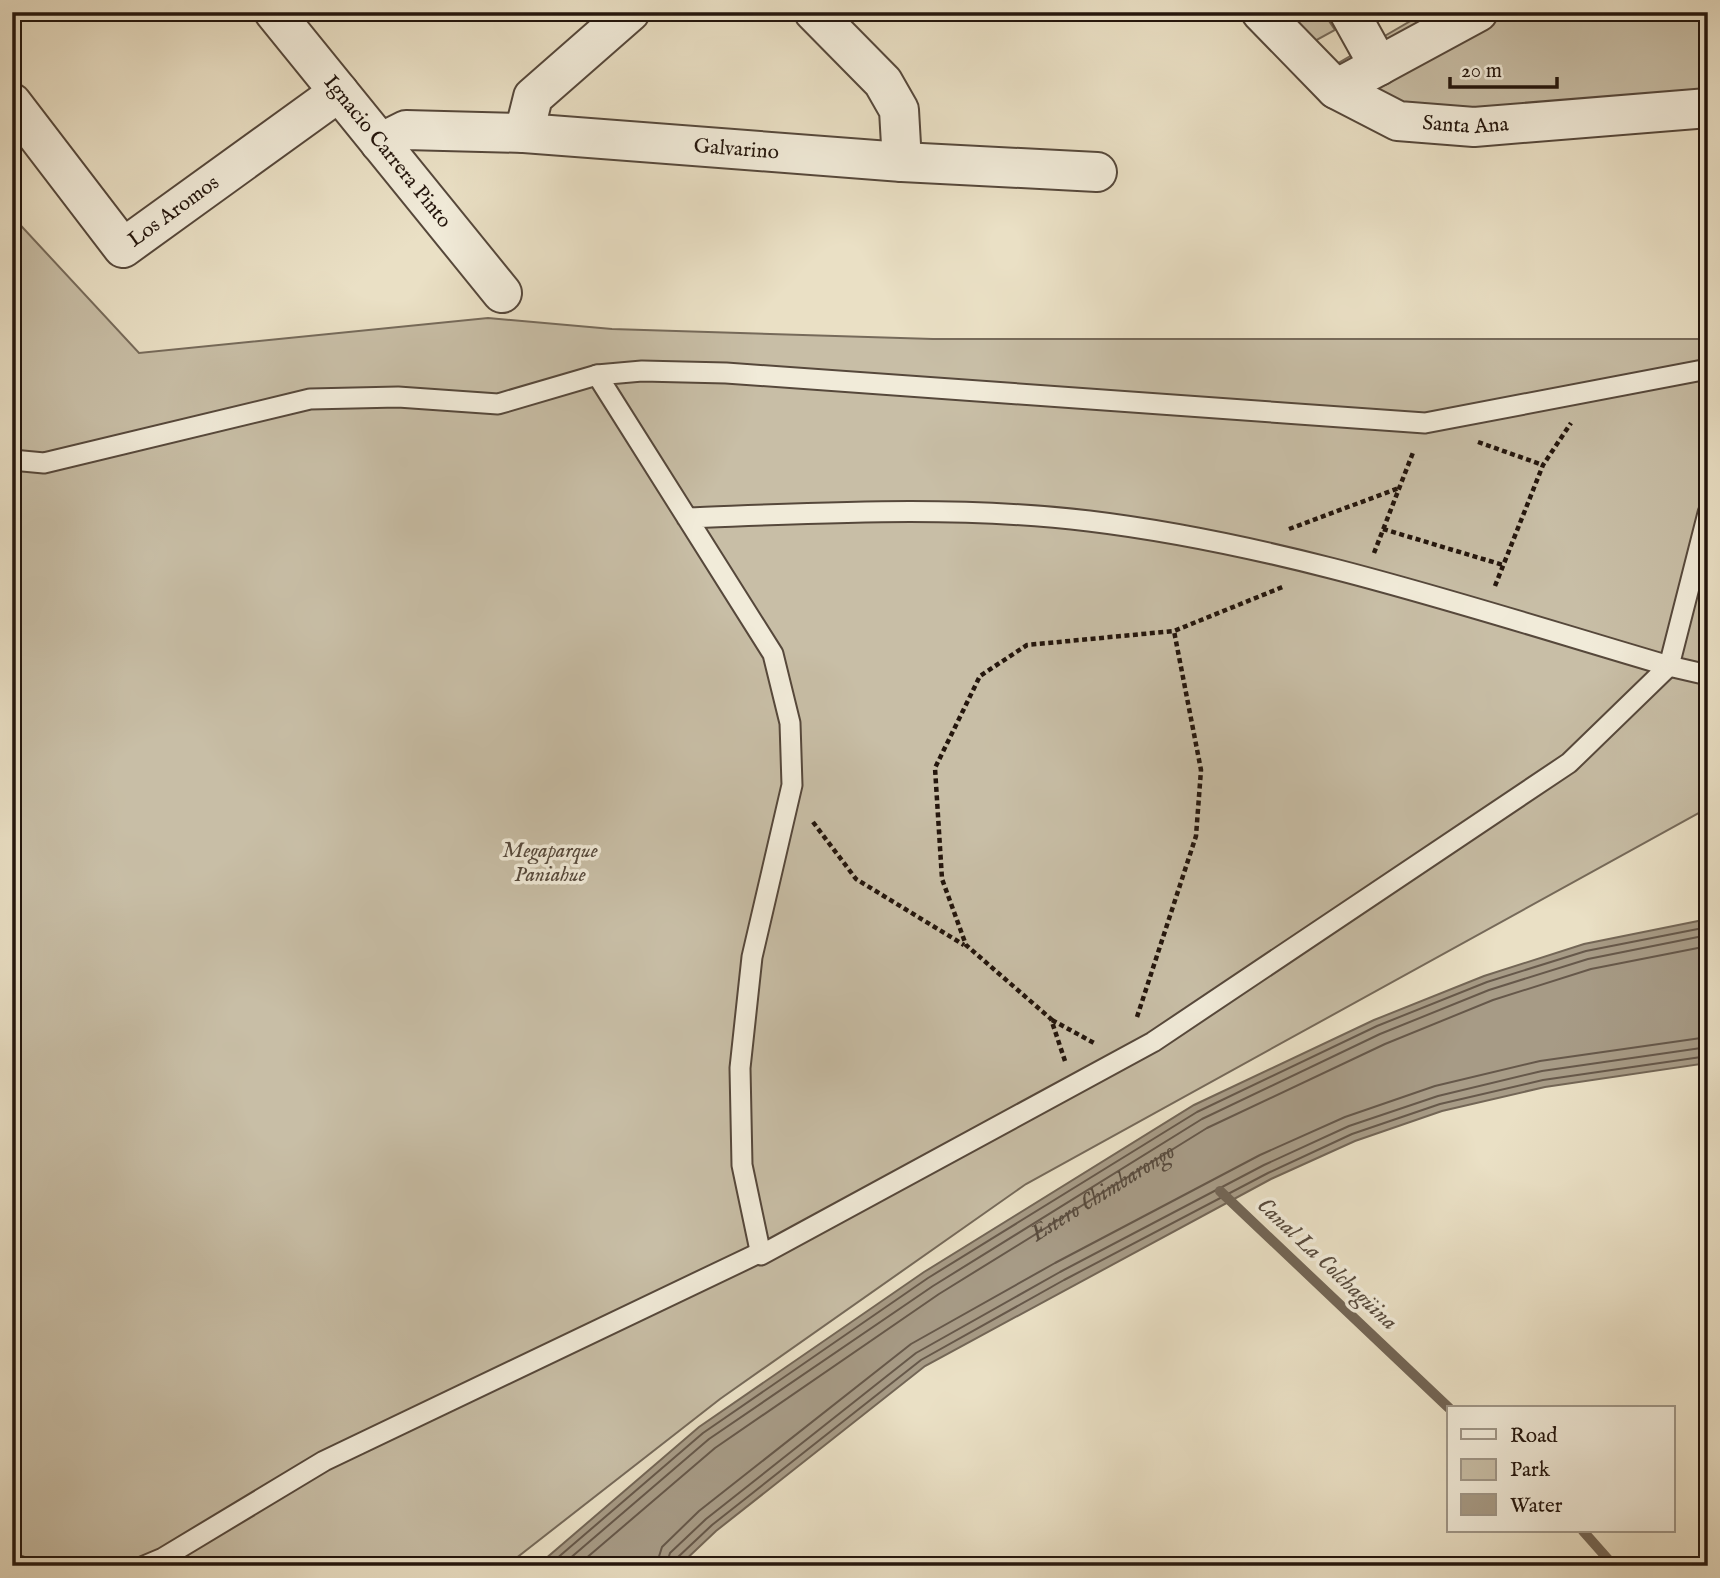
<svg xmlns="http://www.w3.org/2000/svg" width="1720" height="1578" viewBox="0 0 1720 1578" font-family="'IM FELL English',serif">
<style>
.green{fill:#c8bea6;stroke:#766a5a;stroke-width:2}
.water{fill:#a79b86;stroke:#736656;stroke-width:2}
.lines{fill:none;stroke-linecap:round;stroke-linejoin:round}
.shore{stroke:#66584a;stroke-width:2}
.stream{stroke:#736656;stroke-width:10}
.service-casing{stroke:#56483b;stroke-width:23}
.minor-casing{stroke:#56483b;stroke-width:42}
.path{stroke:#24160d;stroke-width:4.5;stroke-dasharray:5 3.5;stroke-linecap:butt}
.service{stroke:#f1ebd9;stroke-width:19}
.minor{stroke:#f1ebd9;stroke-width:38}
.labels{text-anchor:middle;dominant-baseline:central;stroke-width:7;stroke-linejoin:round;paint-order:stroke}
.street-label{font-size:21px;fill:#24160d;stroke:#f1ebd9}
.park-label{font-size:21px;font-style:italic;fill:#55483b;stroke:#f1ebd9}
.water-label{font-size:23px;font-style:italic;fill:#584b3d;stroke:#f1ebd9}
</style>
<rect width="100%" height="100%" fill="#eae0c5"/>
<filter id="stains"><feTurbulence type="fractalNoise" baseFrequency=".00286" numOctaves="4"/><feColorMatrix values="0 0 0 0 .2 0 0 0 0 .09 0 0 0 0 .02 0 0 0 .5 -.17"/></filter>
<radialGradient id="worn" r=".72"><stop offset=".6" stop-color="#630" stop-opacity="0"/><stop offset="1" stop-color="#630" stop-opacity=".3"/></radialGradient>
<g class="green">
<polygon points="1286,12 1323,12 1335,30 1313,42"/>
<polygon points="1426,12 1708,12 1708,108 1474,127 1311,79"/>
<polygon points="12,216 139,353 488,318 612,329 933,339 1708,339 1708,808 1026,1184 720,1399 506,1566 12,1566"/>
</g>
<polygon class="water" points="1708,919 1708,1063 1545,1087 1442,1111 1355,1141 1271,1179 925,1366 716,1531 679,1566 537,1566 699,1427 924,1272 1194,1105 1374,1020 1484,976 1584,944"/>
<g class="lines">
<g class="shore">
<polyline points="548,1566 703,1433 928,1278 1197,1112 1377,1026 1487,982 1586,951 1708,927"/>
<polyline points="561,1566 709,1439 933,1286 1202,1119 1380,1034 1489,990 1588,959 1708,935"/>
<path id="s1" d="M 577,1566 L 715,1448 L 939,1294 L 1207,1128 L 1385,1044 L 1493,1000 L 1591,969 L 1708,946"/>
<polyline points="656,1566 662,1547 699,1511 911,1344 1055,1263 1260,1155 1345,1117 1435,1086 1540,1061 1708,1037"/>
<polyline points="666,1566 670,1553 706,1519 916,1353 1060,1272 1264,1165 1349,1126 1438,1096 1542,1071 1708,1047"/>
<polyline points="675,1566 677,1558 712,1525 921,1360 1064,1280 1268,1173 1352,1134 1440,1104 1543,1080 1708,1056"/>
</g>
<g class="stream">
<polyline points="1220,1191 1449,1408"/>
<polyline points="1583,1531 1614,1566"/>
</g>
<defs>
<g id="service">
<polyline points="12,460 44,463 310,399 398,397 498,404 597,375"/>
<polyline points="1708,513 1669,666 1708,675"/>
<path d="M 687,518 C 821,513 955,505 1089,521 C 1287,545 1478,610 1669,666 L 1569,763 L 1153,1042 L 761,1255 L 742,1165 L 740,1068 L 752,957 L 792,785 L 790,723 L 773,654 L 597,375 L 642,371 L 726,373 L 1425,423 L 1708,369"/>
<polyline points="12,1564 19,1566"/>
<polyline points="144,1566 163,1558 324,1461 761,1252"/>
</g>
<g id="minor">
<path id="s2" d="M 274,12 L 502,293"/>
<polyline points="814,12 883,82 899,110 902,162"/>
<path id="s3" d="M 1261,12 L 1336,89 L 1398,121 L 1474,127 L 1708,108"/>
<polyline points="1349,12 1379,66"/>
<polyline points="1336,89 1478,12"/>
<path id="s4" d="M 12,103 L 123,248 L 339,92"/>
<polyline points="524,133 533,97 630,12"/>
<path id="s5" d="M 380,143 L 406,130 L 524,133 L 902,162 L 1097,172"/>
</g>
</defs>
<use href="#service" class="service-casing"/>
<use href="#minor" class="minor-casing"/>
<g class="path">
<polyline points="1478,442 1543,465"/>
<polyline points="1289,529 1399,488"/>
<polyline points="1383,529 1503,565"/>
<polyline points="1374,553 1414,450"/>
<polyline points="1495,586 1543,465 1571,423"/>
<polyline points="813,822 856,879 964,945"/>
<polyline points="1137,1017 1196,836 1201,770 1174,631"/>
<polyline points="1052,1020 1094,1043"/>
<polyline points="1065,1061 1051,1019 966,945 942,879 935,768 980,676 1027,645 1174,631 1285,586"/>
</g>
<use href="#service" class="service"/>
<use href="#minor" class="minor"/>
</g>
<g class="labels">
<g class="street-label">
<text stroke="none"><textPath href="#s3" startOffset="245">Santa Ana</textPath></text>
<text stroke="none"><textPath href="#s5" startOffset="360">Galvarino</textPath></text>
<text stroke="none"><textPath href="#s2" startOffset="180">Ignacio Carrera Pinto</textPath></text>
<text stroke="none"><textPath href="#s4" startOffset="245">Los Aromos</textPath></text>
</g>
<g class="park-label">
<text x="550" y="851">Megaparque<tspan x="550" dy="24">Paniahue</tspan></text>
</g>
<g class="water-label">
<text stroke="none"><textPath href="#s1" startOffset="646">Estero Chimbarongo</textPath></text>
<text transform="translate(1327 1264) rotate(43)">Canal La Colchagüina</text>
</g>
</g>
<rect width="1720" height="1578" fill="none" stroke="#eae0c5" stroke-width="42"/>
<rect x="14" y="14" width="1692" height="1550" fill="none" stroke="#24160d" stroke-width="3.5"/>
<rect x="21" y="21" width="1678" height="1536" fill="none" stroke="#24160d" stroke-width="2"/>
<rect x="1447" y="1406" width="228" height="126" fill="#f1ebd9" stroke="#9f9687" stroke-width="2"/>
<rect x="1461" y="1429" width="35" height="10" fill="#f1ebd9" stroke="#9f9687" stroke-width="2"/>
<text x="1510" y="1442" font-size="21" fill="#24160d">Road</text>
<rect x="1461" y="1459" width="35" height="21" fill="#c8bea6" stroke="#9f9687" stroke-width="2"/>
<text x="1510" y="1476" font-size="21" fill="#24160d">Park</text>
<rect x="1461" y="1494" width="35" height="21" fill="#a79b86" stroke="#9f9687" stroke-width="2"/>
<text x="1510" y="1512" font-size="21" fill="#24160d">Water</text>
<path d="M1450 77v10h107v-10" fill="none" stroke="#24160d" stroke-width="3.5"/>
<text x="1461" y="77" font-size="21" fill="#24160d" stroke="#f1ebd9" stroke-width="5" paint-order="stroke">20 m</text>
<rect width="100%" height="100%" filter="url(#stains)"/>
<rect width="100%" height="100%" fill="url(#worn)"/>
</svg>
